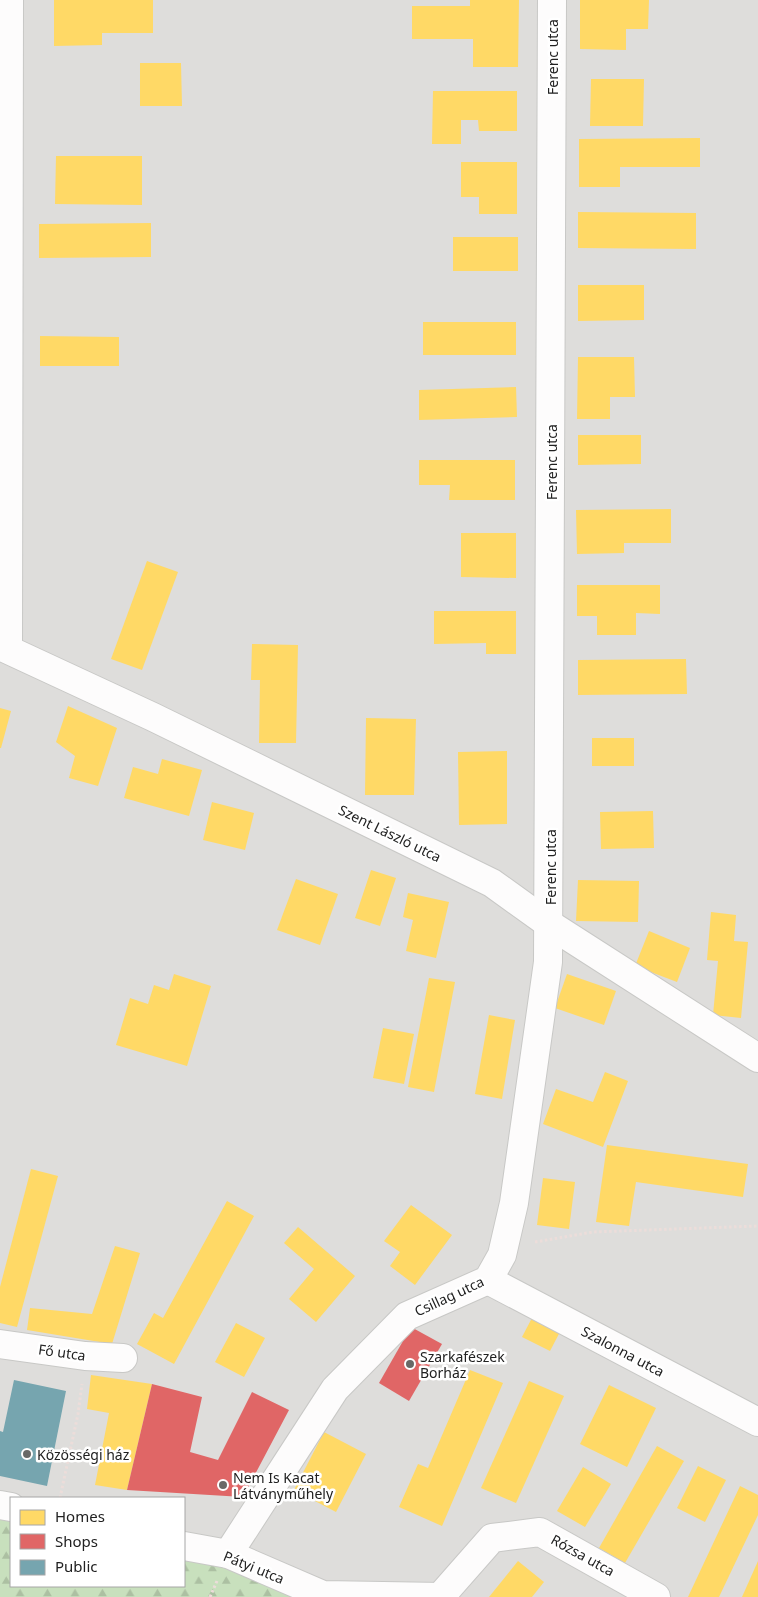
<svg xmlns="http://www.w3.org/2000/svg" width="758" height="1597" viewBox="0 0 758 1597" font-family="'Noto Sans',sans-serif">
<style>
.residential{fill:#dedddb;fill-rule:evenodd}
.forest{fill:url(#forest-firs)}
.homes{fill:#ffd966}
.shops{fill:#e06666}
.public{fill:#76a5af}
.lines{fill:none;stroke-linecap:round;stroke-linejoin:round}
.minor-casing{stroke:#c8c8c6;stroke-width:30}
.path{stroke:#ecddda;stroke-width:3;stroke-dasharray:2.5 2.5;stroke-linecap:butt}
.minor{stroke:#fdfcfc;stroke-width:28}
.poi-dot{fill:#696967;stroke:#fff;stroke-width:2}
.labels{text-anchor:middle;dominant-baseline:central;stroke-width:5;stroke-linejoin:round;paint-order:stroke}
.street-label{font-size:14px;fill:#212121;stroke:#fff}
.poi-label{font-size:14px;fill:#212121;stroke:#fff;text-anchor:start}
</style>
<defs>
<pattern id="forest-firs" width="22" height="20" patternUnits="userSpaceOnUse" patternTransform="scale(1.25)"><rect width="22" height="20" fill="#c8e0bd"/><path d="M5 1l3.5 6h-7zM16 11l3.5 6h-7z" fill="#acc0a2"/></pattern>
</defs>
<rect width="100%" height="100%" fill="#efeeea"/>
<path class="residential" d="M 0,0 L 758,0 L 758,1597 L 0,1597 ZM 11,1498 L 184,1498 L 184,1586 L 11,1586 Z"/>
<polygon class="forest" points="0,1503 11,1506 11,1586 184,1586 184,1551 358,1597 0,1597"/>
<g class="homes">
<polygon points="54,0 153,0 153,33 102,33 102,45 54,46"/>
<polygon points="470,0 519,0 518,67 473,67 473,39 412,39 412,6 470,6"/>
<polygon points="580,0 649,0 648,29 626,29 626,50 580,49"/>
<polygon points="140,63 181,63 182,106 140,106"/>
<polygon points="591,79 644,79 643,126 590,126"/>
<polygon points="433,91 517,91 517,131 479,131 478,120 461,120 461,144 432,144"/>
<polygon points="700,138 700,167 620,167 620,187 579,187 579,139"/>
<polygon points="56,156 142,156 142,205 55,204"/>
<polygon points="461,162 517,162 517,214 479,214 479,197 461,197"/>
<polygon points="578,212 696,213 696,249 578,248"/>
<polygon points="151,223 151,257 39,258 39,224"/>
<rect x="453" y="237" width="65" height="34"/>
<polygon points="578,285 644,285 644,320 578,321"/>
<rect x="423" y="322" width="93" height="33"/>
<polygon points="40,336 119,337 119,366 40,366"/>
<polygon points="578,357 634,357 635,397 610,397 610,419 577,419"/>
<polygon points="516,387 517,417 419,420 419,390"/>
<polygon points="578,435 641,435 641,464 578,465"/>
<polygon points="419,460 515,460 515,500 449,500 450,485 419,485"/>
<polygon points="671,509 671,543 624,543 624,553 577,554 576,510"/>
<polygon points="461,533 516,533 516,578 461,577"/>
<polygon points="147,561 178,572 142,670 111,659"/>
<polygon points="577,585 660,585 660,614 636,613 636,635 597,635 597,616 577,616"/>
<polygon points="434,611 516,611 516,654 486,654 486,643 434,644"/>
<polygon points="252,644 298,645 296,743 259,743 260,680 251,680"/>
<polygon points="686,659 687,694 578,695 578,660"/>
<polygon points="68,706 117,728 98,786 69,778 75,756 56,742"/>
<polygon points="0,708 11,711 1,748 0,748"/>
<polygon points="366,718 416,719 414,795 365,795"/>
<rect x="592" y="738" width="42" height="28"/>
<polygon points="507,751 507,824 459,825 458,752"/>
<polygon points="162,759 202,770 189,816 124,798 133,767 158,774"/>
<polygon points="212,802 254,813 245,850 203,840"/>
<polygon points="653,811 654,848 601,849 600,812"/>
<polygon points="371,870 396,878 380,926 355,918"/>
<polygon points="296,879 338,894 320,945 277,930"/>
<polygon points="578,880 639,881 638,922 576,921"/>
<polygon points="408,893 449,902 436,958 406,951 413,920 403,917"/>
<polygon points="711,912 736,915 734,941 748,942 741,1018 713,1015 718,961 707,960"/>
<polygon points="649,931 690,948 677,982 635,966"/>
<polygon points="174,974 211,986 187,1066 116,1045 130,998 148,1004 154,985 169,990"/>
<polygon points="567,974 616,991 604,1025 555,1008"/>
<polygon points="429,978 455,982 434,1092 408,1087"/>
<polygon points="489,1015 515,1020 502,1099 475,1094"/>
<polygon points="383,1028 414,1034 404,1084 373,1078"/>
<polygon points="605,1072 628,1081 603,1147 543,1124 556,1089 593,1102"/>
<polygon points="607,1145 748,1164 743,1197 636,1182 629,1226 596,1222"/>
<polygon points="31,1169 58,1176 17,1327 0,1323 0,1287"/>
<polygon points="543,1178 575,1182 569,1229 537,1225"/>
<polygon points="227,1201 254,1216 174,1364 137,1344 154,1313 163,1318"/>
<polygon points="411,1205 452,1235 415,1285 390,1266 400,1252 384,1241"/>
<polygon points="298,1227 355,1276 316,1322 289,1299 314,1269 284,1243"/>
<polygon points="115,1246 140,1253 112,1344 27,1330 30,1308 92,1314"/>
<polygon points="533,1316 561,1330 550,1351 522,1337"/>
<polygon points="236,1323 265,1338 244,1377 215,1362"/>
<polygon points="470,1370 503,1383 442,1526 399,1507 418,1464 428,1468"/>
<polygon points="91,1375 152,1384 127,1490 95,1485 109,1413 87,1409"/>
<polygon points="529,1381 564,1396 516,1503 481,1488"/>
<polygon points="609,1385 656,1408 627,1467 580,1444"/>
<polygon points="324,1432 366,1454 336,1512 294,1490"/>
<polygon points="657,1446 684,1461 625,1563 599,1548"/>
<polygon points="698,1466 726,1480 705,1522 677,1508"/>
<polygon points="583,1467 611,1484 585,1527 557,1511"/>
<polygon points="740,1486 758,1495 758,1515 719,1597 688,1597"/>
<polygon points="518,1561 544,1582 532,1597 489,1597"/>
<polygon points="758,1561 758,1597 742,1597"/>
</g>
<g class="shops">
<polygon points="411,1327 442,1344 409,1401 379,1383"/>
<polygon points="152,1384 202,1397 190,1452 218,1460 252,1392 289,1410 243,1497 127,1490"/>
</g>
<polygon class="public" points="14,1380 66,1391 47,1486 0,1476 0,1431 3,1432"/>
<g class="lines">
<defs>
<g id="minor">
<polyline points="0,646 153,717 492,883 549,924 758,1058"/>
<polyline points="8,649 9,0"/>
<polyline points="488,1280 758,1422"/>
<polyline points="0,1344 85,1356 123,1358"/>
<polyline points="0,1505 11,1507"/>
<polyline points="184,1546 228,1554 323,1595 442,1597"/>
<polyline points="228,1554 335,1389 407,1316 488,1280 502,1255 514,1203 548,962 552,0"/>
<polyline points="441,1596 492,1538 540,1532 656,1597"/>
</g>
</defs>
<use href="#minor" class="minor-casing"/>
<g class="path">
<polyline points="535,1242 593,1232 758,1226"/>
<polyline points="60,1498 78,1414 82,1384"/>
<polyline points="210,1597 217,1581"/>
</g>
<use href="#minor" class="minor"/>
</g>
<g class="poi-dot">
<circle cx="410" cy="1364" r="5"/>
<circle cx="27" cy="1454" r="5"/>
<circle cx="223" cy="1485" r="5"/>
</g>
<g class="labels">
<g class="street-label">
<text transform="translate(552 57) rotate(-90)">Ferenc utca</text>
<text transform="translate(551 462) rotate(-90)">Ferenc utca</text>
<text transform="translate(390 833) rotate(26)">Szent László utca</text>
<text transform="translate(550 867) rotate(-90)">Ferenc utca</text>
<text transform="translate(449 1296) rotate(-25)">Csillag utca</text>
<text transform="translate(623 1351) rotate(28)">Szalonna utca</text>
<text transform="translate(62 1352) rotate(8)">Fő utca</text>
<text transform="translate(583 1555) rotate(29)">Rózsa utca</text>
<text transform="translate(254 1567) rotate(22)">Pátyi utca</text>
</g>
<g class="poi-label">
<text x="420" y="1356">Szarkafészek<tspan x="420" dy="16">Borház</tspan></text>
<text x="37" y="1454">Közösségi ház</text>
<text x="233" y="1477">Nem Is Kacat<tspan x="233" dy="16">Látványműhely</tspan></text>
</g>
</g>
<rect x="10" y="1497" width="175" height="90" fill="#ffffff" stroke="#a6a6a6"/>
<rect x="20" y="1510" width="25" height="15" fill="#ffd966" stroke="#a6a6a6"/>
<text x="55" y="1522" font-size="15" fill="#212121">Homes</text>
<rect x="20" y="1534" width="25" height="15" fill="#e06666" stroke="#a6a6a6"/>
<text x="55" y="1547" font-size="15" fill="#212121">Shops</text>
<rect x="20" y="1560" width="25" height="15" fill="#76a5af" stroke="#a6a6a6"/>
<text x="55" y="1572" font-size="15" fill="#212121">Public</text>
</svg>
